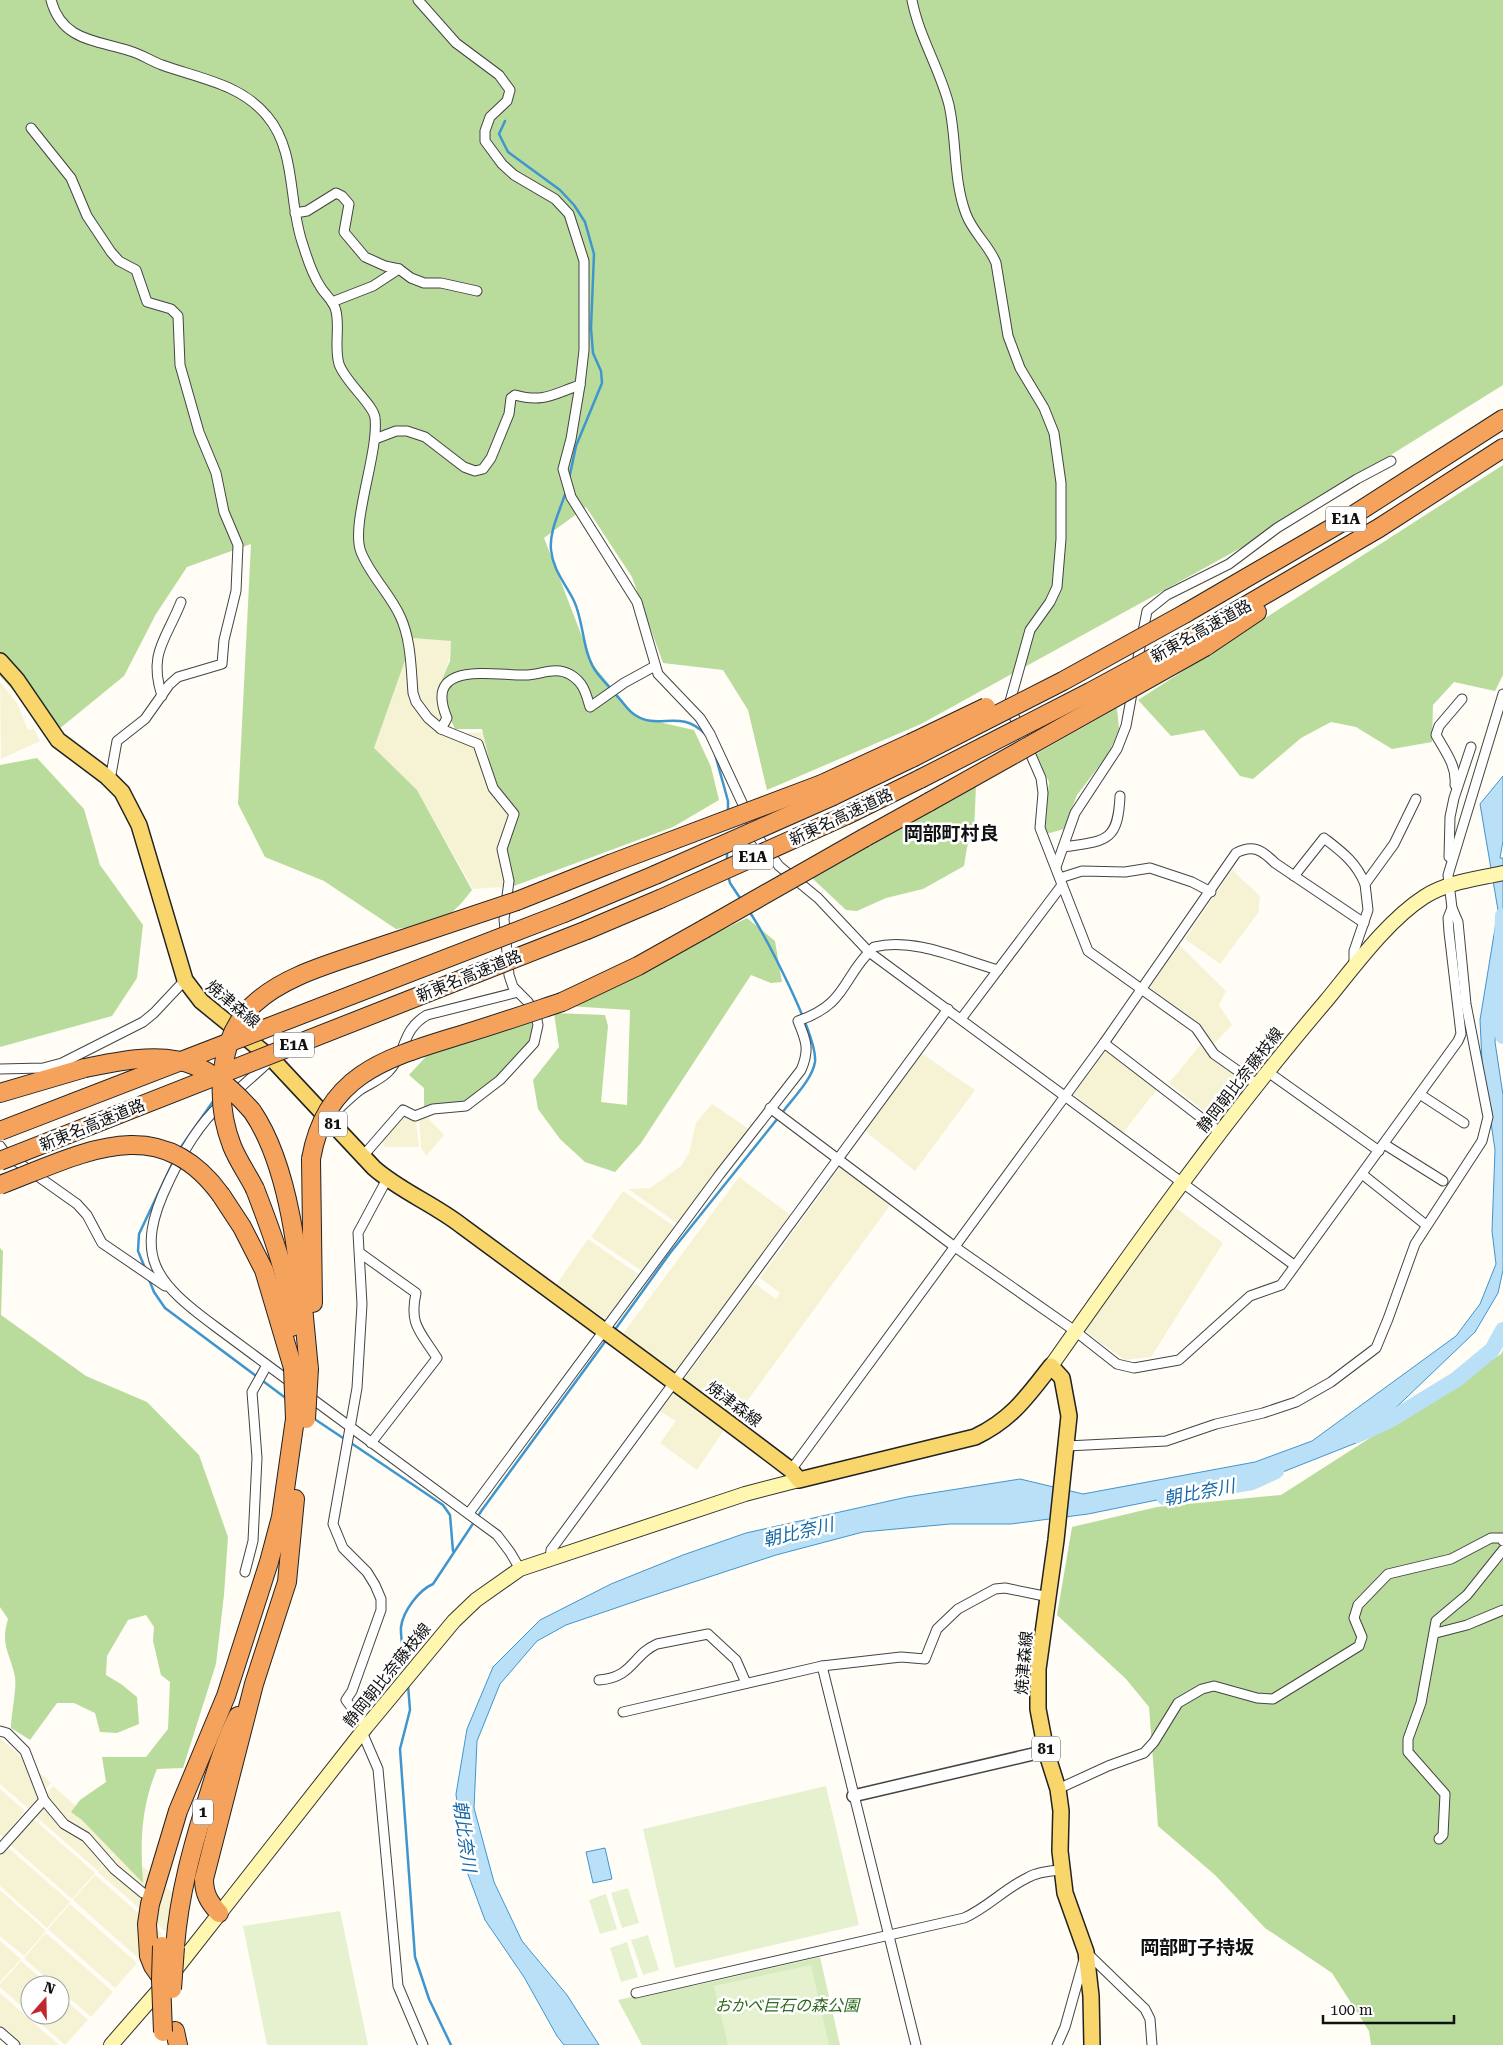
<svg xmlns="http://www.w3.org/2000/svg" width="1503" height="2045" viewBox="0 0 1503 2045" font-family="'Roboto Serif','Noto Sans JP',serif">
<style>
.farmland{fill:#f6f3d4}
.green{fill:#d5ebbd}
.forest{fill:#b9dc9c}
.pitch{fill:#e6f2cf}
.water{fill:#b9e0f7;stroke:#3f96cf}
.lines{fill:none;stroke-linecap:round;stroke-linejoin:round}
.stream{stroke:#3f96cf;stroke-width:2.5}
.river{stroke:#b9e0f7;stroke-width:16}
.minor-casing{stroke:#444;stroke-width:11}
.tertiary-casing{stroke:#444;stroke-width:14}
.secondary-casing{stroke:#333;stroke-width:16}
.primary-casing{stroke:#222;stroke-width:18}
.motorway-casing{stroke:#222;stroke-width:20}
.minor{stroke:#fff;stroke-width:9}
.tertiary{stroke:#fff;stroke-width:11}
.secondary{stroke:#fff6b0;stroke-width:14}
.primary{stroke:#f9d66b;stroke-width:15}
.motorway{stroke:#f5a25d;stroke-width:18}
.motorway-bridge-casing{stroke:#222;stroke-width:20;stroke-linecap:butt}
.motorway-bridge{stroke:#f5a25d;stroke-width:18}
.labels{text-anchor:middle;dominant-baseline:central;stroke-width:5;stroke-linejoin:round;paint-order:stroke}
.shield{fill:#fff;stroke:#585858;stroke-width:1}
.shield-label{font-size:15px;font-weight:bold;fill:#111}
.street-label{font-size:16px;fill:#111;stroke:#fff}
.park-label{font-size:16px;font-style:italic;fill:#2f6b1f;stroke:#fff}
.water-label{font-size:18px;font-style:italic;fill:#1768a6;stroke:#fff}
.quarter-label{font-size:19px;font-weight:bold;fill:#111;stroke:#fff}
</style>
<rect width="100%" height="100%" fill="#fffdf5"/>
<g class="farmland">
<polygon points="413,638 452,639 448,664 436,695 455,734 483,732 498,785 518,817 516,886 473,889 417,790 390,768 374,748"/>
<polygon points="0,682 17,703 28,730 34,729 40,741 1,759"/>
<polygon points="1232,870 1260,896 1258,913 1220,964 1185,939"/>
<polygon points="1179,945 1226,991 1219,1005 1232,1025 1214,1044 1202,1026 1147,985"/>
<polygon points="1201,1044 1245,1082 1222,1116 1209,1115 1169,1083"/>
<polygon points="1105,1049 1157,1089 1122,1134 1073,1094"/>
<polygon points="921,1053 975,1090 915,1171 864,1130"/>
<polygon points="712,1104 749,1129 678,1224 628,1189 650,1188 681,1166 689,1153 696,1123"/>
<polygon points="403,1110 416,1120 419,1147 385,1147 381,1140"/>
<polygon points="425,1115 444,1135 426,1156 421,1147 419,1118"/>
<polygon points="840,1167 891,1204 734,1419 683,1381 752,1286 757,1285 776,1299 780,1293 760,1278"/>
<polygon points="739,1177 792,1216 675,1374 622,1335"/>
<polygon points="623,1191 675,1227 642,1271 591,1237"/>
<polygon points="1172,1205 1223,1243 1151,1357 1125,1360 1083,1330"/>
<polygon points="588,1239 638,1274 607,1320 556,1285"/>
<polygon points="673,1389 726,1427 697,1470 660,1443 676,1421 658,1410"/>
<polygon points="0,1738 51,1783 28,1808 0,1784"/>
<polygon points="53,1786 120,1845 98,1871 31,1812"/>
<polygon points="0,1789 25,1811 3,1837 0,1834"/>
<polygon points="28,1814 95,1873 72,1899 5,1840"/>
<polygon points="3,1843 70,1902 47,1928 0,1886 0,1847"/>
<polygon points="121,1847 187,1906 165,1931 98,1872"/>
<polygon points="95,1875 162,1934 139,1959 73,1900"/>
<polygon points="0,1890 46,1931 24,1956 0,1936"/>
<polygon points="70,1904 137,1963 115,1988 48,1929"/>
<polygon points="46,1933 113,1992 91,2017 60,1990 60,1985 54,1985 24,1958"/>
<polygon points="0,1941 21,1959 0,1982"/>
<polygon points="21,1961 49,1985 30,1985 30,2014 0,1987 0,1984"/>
<polygon points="0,1993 59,2045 8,2045 0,2038"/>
<polygon points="60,1995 88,2020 65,2045 31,2015 60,2015"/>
</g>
<polygon class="green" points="820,1957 840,2045 642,2045 618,2000 692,1983 693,1986"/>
<g class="forest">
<path d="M 0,0 L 1503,0 L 1503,385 L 1248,544 L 921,724 L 767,790 L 748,710 L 723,670 L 663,663 L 632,577 L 586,507 L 544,538 L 593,665 L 636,717 L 694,730 L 711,767 L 719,800 L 673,827 L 514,886 L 506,851 L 517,815 L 494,780 L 482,729 L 455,729 L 437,691 L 450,661 L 451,641 L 413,638 L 374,748 L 417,790 L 472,890 C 447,923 436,924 396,929 L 324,881 L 265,857 L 238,804 L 251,544 L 187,567 L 156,614 L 124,676 L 53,734 L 0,676 Z"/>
<polygon points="1503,465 1503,675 1495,691 1454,682 1433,705 1432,742 1392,749 1356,727 1331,722 1301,738 1253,779 1240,776 1204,730 1171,736 1138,700"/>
<polygon points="1117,708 1119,729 1109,753 1077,795 1064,829 1046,834 1045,823 1049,782 1036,754"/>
<polygon points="37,758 84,809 100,865 143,925 137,978 112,1016 0,1047 0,765"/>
<polygon points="976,785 974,832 967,847 964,866 923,889 886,898 857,911 846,910 812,878"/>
<polygon points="747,918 775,941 782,982 771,983 751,975 641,1143 615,1172 585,1162 560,1139 538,1109 533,1080 559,1047 554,1013 605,1015 608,1026 601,1102 627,1105 630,1010 568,1006"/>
<polygon points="534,1017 529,1043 496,1081 459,1107 424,1109 424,1088 409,1075 431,1051"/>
<path d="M 0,1248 L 3,1251 L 1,1315 L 86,1376 L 147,1402 L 199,1455 L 228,1537 L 224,1595 L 216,1664 L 183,1768 L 157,1769 C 141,1806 140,1844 143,1883 L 82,1820 L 71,1812 L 80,1800 L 106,1782 L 102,1757 L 146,1757 L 168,1729 L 170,1682 L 161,1675 L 153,1641 L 154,1627 L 146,1615 L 128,1620 L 107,1656 L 106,1675 L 121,1684 L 137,1697 L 139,1724 L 117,1733 L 100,1732 L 95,1713 L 74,1703 L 57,1703 L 30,1740 L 11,1728 C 11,1714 17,1688 15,1677 C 10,1652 0,1646 8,1619 L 0,1607 Z"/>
<polygon points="1503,1350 1503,2045 1371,2045 1369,2031 1332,1973 1265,1928 1215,1875 1158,1826 1149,1707 1126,1679 1057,1615 1072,1527 1157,1507 1281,1495 1501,1354"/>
</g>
<g class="pitch">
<polygon points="826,1786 859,1925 675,1968 643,1829"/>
<polygon points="628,1888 639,1923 622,1928 611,1893"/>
<polygon points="606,1894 617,1929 600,1934 589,1900"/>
<polygon points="340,1911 368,2045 267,2045 243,1926"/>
<polygon points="648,1935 659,1970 643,1975 631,1940"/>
<polygon points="627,1942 638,1977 621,1982 610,1948"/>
<polygon points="811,1965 829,2045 728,2045 714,1986"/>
</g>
<g class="water">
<polygon points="1503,776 1503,841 1500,858 1503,858 1503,937 1495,1042 1503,1095 1503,1270 1498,1293 1475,1332 1361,1441 1270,1477 1088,1514 1011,1524 950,1524 863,1532 776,1555 645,1598 566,1625 537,1641 500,1684 477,1741 474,1808 494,1882 522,1941 567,1995 599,2045 564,2045 557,2036 524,1977 485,1920 463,1861 456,1794 467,1729 493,1667 540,1620 611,1584 683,1555 746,1533 907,1497 1020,1479 1083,1494 1255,1462 1312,1441 1456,1336 1480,1304 1496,1264 1492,1231 1495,1150 1482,1061 1480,1020 1498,910 1480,804"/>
<polygon points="605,1848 612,1879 593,1883 586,1852"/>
</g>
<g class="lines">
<g class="stream">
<polyline points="505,121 499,134 508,152 560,190 574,205 585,222 594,254 591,328 593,353 601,371 602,383 576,446 569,479"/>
<path d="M 566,491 C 561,509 549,530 551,550 C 553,570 565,583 574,601 C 584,622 582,650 595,670 C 601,679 610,687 617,696 C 623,702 628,711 635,715 C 659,731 680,708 705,734"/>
<polyline points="715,754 728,801 728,812"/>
<polyline points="727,862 727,850"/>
<polyline points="728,875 730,883 742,901"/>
<path d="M 749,911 C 765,935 818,1036 815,1062 C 812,1080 792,1099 782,1113"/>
<polyline points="179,1150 214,1100"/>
<polyline points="145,1268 138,1251 139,1234 173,1162"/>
<polyline points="148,1277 154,1292 165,1308 287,1399"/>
<polyline points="614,1331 670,1253 778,1118"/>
<polyline points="313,1418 346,1440"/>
<polyline points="351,1443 443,1505 450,1515 453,1551"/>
<path d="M 406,1670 C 405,1657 400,1640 401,1627 C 403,1611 419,1590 433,1584 L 482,1510 L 607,1339"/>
<polyline points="408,1685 410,1710 400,1749 415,1957 429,1999 451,2045"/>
</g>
<g class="river">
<polyline points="1503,916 1500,989 1503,1036"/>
<polyline points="1357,1435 1390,1420 1457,1379 1492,1350 1503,1330"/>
<polyline points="1164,1497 1252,1482 1276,1471"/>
</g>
<defs>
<g id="minor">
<path d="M 51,0 C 62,41 96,40 130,51 C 141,54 151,61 162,65 C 198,78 241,84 267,116 C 297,151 288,204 303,245 C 307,258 312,274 320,286 C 325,295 334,301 336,311 C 340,328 334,347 339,364 C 345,382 374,405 375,418 C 379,453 350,525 361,552 C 370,575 390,594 400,616 C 411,639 411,668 413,693 L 416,702 L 428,718 L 441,729 L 478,744 L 493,788 L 514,814 L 502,849 L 509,881 L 504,919 L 509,975 L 513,987 L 528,1002 L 536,1015 L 538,1025 L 534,1043 L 500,1080 L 466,1106 L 433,1109 L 415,1116 L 403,1110 L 363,1156"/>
<polyline points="418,0 456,43 499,75 510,90 507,101 490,117 485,131 485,141 502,164 514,175 555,199 569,214 584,261 584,350 580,385 571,439 563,469 571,497 637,602 658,674 700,718 710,734 759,839 779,866 818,898 869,952 1294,1265"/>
<path d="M 912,0 C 919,37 940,69 949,105 C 957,140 953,180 966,214 C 973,233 989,245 996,263 L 1008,336 L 1020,368 L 1044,408 L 1054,433 L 1061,483 L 1061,539 L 1057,587 L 1050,602 L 1030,630 L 1009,705 L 1041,778 L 1043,793 L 1040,828 L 1088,951 L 1196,1028 L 1214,1054 L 1258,1085"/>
<polyline points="31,128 71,178 87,216 111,252 119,261 136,270 147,302 171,309 178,316 180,365 199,432 216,473 224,512 238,545 236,591 224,640 222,664 178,677 169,685 145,719 117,741 110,780"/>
<polyline points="295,213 307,211 336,193 342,196 349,204 344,232 365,257 385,266 399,269 411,278 424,283 441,283 477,291"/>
<polyline points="332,302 373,286 399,269"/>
<path d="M 375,439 L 396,431 L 407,431 L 425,437 L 464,467 L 475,471 L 483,469 L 491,458 L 509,414 L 511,398 L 515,395 C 544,403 553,394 580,385"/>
<polyline points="1136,668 1147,611 1167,595 1229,564 1277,528 1357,479 1391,461"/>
<path d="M 162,696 C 148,653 166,640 181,602"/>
<path d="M 441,729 L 447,718 C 423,661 490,675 523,675 C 540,676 554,665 571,675 C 584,683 586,694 590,707 L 624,683 L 655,666"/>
<path d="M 1455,785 C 1457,766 1445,751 1436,735 L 1439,726 L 1462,699"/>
<path d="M 1064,847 C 1106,841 1118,842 1120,796"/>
<polyline points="1449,857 1450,817 1454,798 1471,747"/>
<polyline points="1056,867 1075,813 1117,749 1126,726 1133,688"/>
<path d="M 1294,876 L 1324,838 C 1342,852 1356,862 1365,884"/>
<polyline points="1060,878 1082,871 1125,872 1150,868 1192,882 1211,892"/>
<polyline points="1354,968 1354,951 1368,910 1365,884 1394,844 1416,799"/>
<polyline points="961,1019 1062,885"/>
<polyline points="1104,1043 1221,1133"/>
<polyline points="0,1069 43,1068 62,1063 143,1022 154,1013 185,980"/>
<polyline points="1268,1072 1379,1151"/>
<polyline points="232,1095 271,1060"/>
<polyline points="1421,1095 1464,1123"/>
<path d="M 222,1103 C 198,1125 183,1152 169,1181 C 132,1257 155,1282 216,1327 C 242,1346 267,1365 293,1384"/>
<polyline points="770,1108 955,1247 1075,1331 1117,1364 1134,1368 1179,1360 1250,1296 1281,1285 1458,1041 1461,1034 1449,932 1448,918 1452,908"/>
<path d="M 334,1113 C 343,1105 351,1097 360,1090 C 369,1084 382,1079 389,1071 C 407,1052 401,1030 427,1015 L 518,992"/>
<polyline points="1384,1144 1443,1181"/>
<polyline points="0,1146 5,1153 77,1204 87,1215 102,1243 165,1286"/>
<polyline points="1362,1174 1426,1225"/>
<path d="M 360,1253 L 416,1293 C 409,1325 420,1331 437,1358 L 371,1443"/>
<polyline points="307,1395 497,1535 510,1552 520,1569"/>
<polyline points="1067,1446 1166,1441 1216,1424 1263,1413 1296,1402 1331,1382 1376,1348 1388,1319 1415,1244 1482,1141 1488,1117 1466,1004 1458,922 1452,908 1448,875 1503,694"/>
<path d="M 791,1470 L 1104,1043 L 1236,853 C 1253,844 1262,850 1275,863 L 1364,923"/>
<path d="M 469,1513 L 720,1174 L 801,1070 C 810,1050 806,1040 798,1021 C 849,1003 841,978 874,947 C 914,937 959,959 998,970"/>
<polyline points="550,1560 551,1550 948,1009"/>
<polyline points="245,1572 253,1541 257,1458 252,1392 267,1365"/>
<polyline points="1436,1633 1467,1625 1503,1610"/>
<polyline points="822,1666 916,2045"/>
<path d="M 599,1680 C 634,1677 632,1655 657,1644 L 708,1634 L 736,1660 L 746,1683"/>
<polyline points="623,1712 822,1666 901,1657 925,1659 937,1629 958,1609 995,1589 1005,1588 1049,1597"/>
<polyline points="366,1727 346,1700 352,1691 381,1610 381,1599 375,1585 367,1572 343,1548 333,1524 357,1388 362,1304 358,1233 387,1179"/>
<polyline points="0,1731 7,1733 25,1751 44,1800 64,1824 86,1837 114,1869 143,1893"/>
<polyline points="362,1732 378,1769 398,1986 423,2045"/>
<polyline points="1058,1789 1108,1766 1144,1753 1154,1742 1178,1703 1202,1689 1214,1686 1257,1698 1273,1699 1359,1646 1362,1637 1354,1618 1358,1605 1388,1574 1451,1559 1491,1538 1502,1538 1503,1541"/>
<polyline points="1439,1839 1443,1835 1445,1794 1408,1752 1408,1739 1421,1703 1436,1621 1467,1595 1503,1550"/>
<polyline points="0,1849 44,1800"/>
<path d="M 636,1993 L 964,1918 C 987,1908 1004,1889 1027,1878 C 1037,1872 1050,1871 1061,1870"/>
<polyline points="0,2032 15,2045"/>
<polyline points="1057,2045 1065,2027 1086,1952 1145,2009 1150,2019 1152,2045"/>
</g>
<polyline id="tertiary" points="853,1796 1046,1751"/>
<g id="secondary">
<path d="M 1051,1366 C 1138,1242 1227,1117 1326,1001 C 1354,967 1387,921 1424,897 C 1447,882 1477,879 1503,873"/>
<polyline points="111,2045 165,1983 366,1727 454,1621 476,1600 520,1569 745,1494 799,1480"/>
</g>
<path id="primary" d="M 0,661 L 17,680 L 58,740 L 106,776 L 122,792 L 139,825 L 185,980 L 201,1001 L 272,1059 L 374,1168 C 400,1191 434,1204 462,1226 C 572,1307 682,1387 791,1470 L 799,1480 L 975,1437 C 1011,1420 1027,1397 1051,1366 L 1062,1378 L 1069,1416 L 1056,1540 L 1038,1669 L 1038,1709 L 1046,1751 L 1058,1789 L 1061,1811 L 1060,1851 L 1065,1893 L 1086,1952 L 1091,1996 L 1092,2045"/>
<g id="motorway">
<polyline points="1186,613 1344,521 1503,419"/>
<polyline points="1199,633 1379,528 1503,448"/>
<polyline points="1205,647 1257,612"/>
<polyline points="822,784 911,743"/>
<polyline points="833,796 912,758"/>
<polyline points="847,815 920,779"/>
<polyline points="864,838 929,802"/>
<polyline points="517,901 610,864"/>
<polyline points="564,913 655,875"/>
<polyline points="587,930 660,899"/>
<polyline points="562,1002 638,966 704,929"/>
<polyline points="0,1093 85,1068"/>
<path d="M 252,1111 C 296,1175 301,1292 309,1369"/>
<polyline points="311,1159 313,1303"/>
<path d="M 255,1189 C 272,1233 290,1280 292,1327"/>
<polyline points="221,1195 242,1227 264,1270 293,1368"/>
<path d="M 219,1913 C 209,1902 204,1894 204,1879 L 254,1684 L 287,1582 L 295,1499"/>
<path d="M 175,1947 C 179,1894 193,1844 209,1794 C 217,1768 225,1741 238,1716"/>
<polyline points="165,1983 153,1966 149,1956 147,1924 150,1904 178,1811 226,1696 269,1562 281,1517 295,1419"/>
<polyline points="175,2031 178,2045"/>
</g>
</defs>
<use href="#minor" class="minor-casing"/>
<use href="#tertiary" class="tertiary-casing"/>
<use href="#secondary" class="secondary-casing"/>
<use href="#primary" class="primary-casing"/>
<use href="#motorway" class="motorway-casing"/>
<use href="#minor" class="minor"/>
<use href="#tertiary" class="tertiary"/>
<use href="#secondary" class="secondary"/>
<use href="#primary" class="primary"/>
<use href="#motorway" class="motorway"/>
<defs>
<g id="motorway-bridge">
<polyline points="911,743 986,707"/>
<polyline points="912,758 1063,681 1186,613"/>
<polyline points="920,779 1090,692 1199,633"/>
<polyline points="929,802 1205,647"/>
<polyline points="610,864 822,784"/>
<polyline points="655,875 833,796"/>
<polyline points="660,899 847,815"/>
<polyline points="704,929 864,838"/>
<path d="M 85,1068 C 162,1052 197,1049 252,1111"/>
<polyline points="0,1131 564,913"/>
<path d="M 311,1159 C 326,1072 390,1057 464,1034 C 497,1024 529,1013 562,1002"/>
<polyline points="0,1161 587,930"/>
<path d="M 0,1185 C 80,1155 158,1108 221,1195"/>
<path d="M 255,1189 C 248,1175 238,1161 232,1146 C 215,1103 217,1037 254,1004 C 285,975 334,963 373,949 C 421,933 469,917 517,901"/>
<polyline points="293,1368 295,1419"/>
<polyline points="306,1419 309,1369"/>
<polyline points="162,1946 161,1980 163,2032"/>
<polyline points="172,1989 175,1947"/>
</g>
</defs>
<use href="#motorway-bridge" class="motorway-bridge-casing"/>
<use href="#motorway-bridge" class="motorway-bridge"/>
</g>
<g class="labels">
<g class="shield">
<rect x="1326" y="506.5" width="40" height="25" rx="4"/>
<rect x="733" y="844.5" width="40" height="25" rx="4"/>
<rect x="274" y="1032.5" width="40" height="25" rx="4"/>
<rect x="319" y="1111.5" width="28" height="25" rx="4"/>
<rect x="1032" y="1736.5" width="28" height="25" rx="4"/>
<rect x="193" y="1799.5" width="20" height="25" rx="4"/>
</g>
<g class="shield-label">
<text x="1346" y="519">E1A</text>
<text x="753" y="857">E1A</text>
<text x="294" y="1045">E1A</text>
<text x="333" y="1124">81</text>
<text x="1046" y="1749">81</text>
<text x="203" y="1812">1</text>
</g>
<g class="street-label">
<text transform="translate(1201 631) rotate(-29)">新東名高速道路</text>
<text transform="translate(841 817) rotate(-25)">新東名高速道路</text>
<text transform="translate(469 976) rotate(-22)">新東名高速道路</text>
<text transform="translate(233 1004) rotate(40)">焼津森線</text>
<text transform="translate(1240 1080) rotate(-52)">静岡朝比奈藤枝線</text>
<text transform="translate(92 1125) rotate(-22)">新東名高速道路</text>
<text transform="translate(734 1404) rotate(37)">焼津森線</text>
<text transform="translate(1024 1663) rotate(-85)">焼津森線</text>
<text transform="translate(387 1675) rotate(-51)">静岡朝比奈藤枝線</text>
</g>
<g class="park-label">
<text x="787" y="2005">おかべ巨石の森公園</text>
</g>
<g class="water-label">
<text transform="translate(1199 1492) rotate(-11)">朝比奈川</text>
<text transform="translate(798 1532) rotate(-13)">朝比奈川</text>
<text transform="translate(465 1836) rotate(82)">朝比奈川</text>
</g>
<g class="quarter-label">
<text x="951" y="833">岡部町村良</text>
<text x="1197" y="1947">岡部町子持坂</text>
</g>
</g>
<g transform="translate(45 2000) rotate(20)"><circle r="24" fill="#ffffff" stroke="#a0a0a0"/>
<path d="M0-4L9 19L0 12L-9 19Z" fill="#c4262e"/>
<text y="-8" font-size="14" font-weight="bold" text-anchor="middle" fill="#111111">N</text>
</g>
<path d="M1323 2015v8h131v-8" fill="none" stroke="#111111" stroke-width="2.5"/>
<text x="1330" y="2015" font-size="15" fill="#111111" stroke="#ffffff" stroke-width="4" paint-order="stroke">100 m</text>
</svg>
